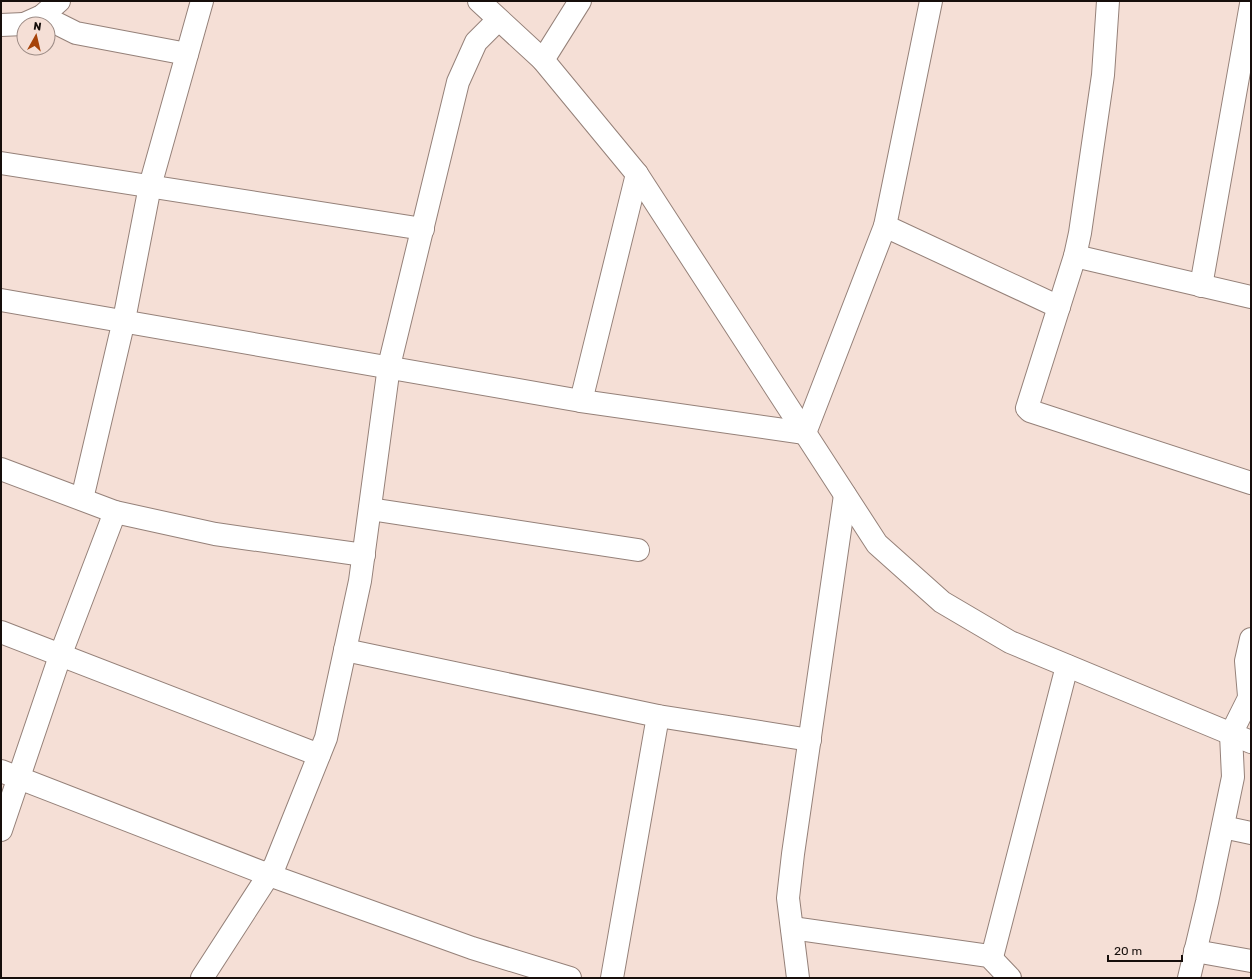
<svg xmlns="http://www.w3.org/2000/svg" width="1252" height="979" viewBox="0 0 1252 979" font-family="Rubik,sans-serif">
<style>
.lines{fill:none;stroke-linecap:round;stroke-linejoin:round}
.street-casing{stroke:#958179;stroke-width:24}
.secondary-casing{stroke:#958179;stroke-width:24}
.street{stroke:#fff;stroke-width:22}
.secondary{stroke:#fff;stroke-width:22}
</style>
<rect width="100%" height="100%" fill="#f5dfd6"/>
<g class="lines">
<defs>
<g id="street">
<polyline points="931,1 885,226 1059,307"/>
<polyline points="1108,1 1103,75 1080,233 1075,256 1027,408 1030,411 1251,483"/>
<polyline points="42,16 76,33 187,54"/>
<polyline points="24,24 42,16 59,1"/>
<polyline points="1,25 24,24"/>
<polyline points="543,60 580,1"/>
<polyline points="1,163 423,229"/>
<polyline points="1075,256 1251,297"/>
<polyline points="1201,286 1251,4"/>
<polyline points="1,300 581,401 805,433 885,226"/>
<polyline points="581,401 637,174"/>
<polyline points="1,469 115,512 215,534 364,555"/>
<polyline points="82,499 124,320 150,186 202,1"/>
<polyline points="370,509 638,550"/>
<polyline points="1,632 319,755"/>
<polyline points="345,650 658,716 810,740"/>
<polyline points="1249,696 1246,661 1251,639"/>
<polyline points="1,771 269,875 472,948 570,978"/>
<polyline points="1223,827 1251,833"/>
<polyline points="1,830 60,656 115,512"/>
<polyline points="792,928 989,956 1010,978"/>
<polyline points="1195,951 1251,961"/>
<polyline points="992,957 1067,666"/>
<polyline points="612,978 658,716"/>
<polyline points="798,978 788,898 793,854 845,495"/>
</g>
<g id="secondary">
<polyline points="479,1 543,60 637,174 877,544 942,602 1010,642 1251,742"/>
<polyline points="202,978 275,865 326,738 360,581 389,366 458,82 476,42 498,20"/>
<polyline points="1189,978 1207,902 1233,777 1231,734 1251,694"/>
</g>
</defs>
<use href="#street" class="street-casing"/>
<use href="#secondary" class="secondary-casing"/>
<use href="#street" class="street"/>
<use href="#secondary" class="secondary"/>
</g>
<rect width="1252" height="979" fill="none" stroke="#160e0b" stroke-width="4"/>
<g transform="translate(36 36) rotate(8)"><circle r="19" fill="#f5dfd6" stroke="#9c8b85"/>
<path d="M0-3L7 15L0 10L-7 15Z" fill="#a64309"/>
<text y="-6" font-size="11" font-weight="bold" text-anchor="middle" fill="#160e0b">N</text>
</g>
<path d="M1108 955v6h74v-6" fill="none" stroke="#160e0b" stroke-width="2"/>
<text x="1114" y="955" font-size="12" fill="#160e0b" stroke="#f5dfd6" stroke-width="3" paint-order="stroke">20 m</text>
</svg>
